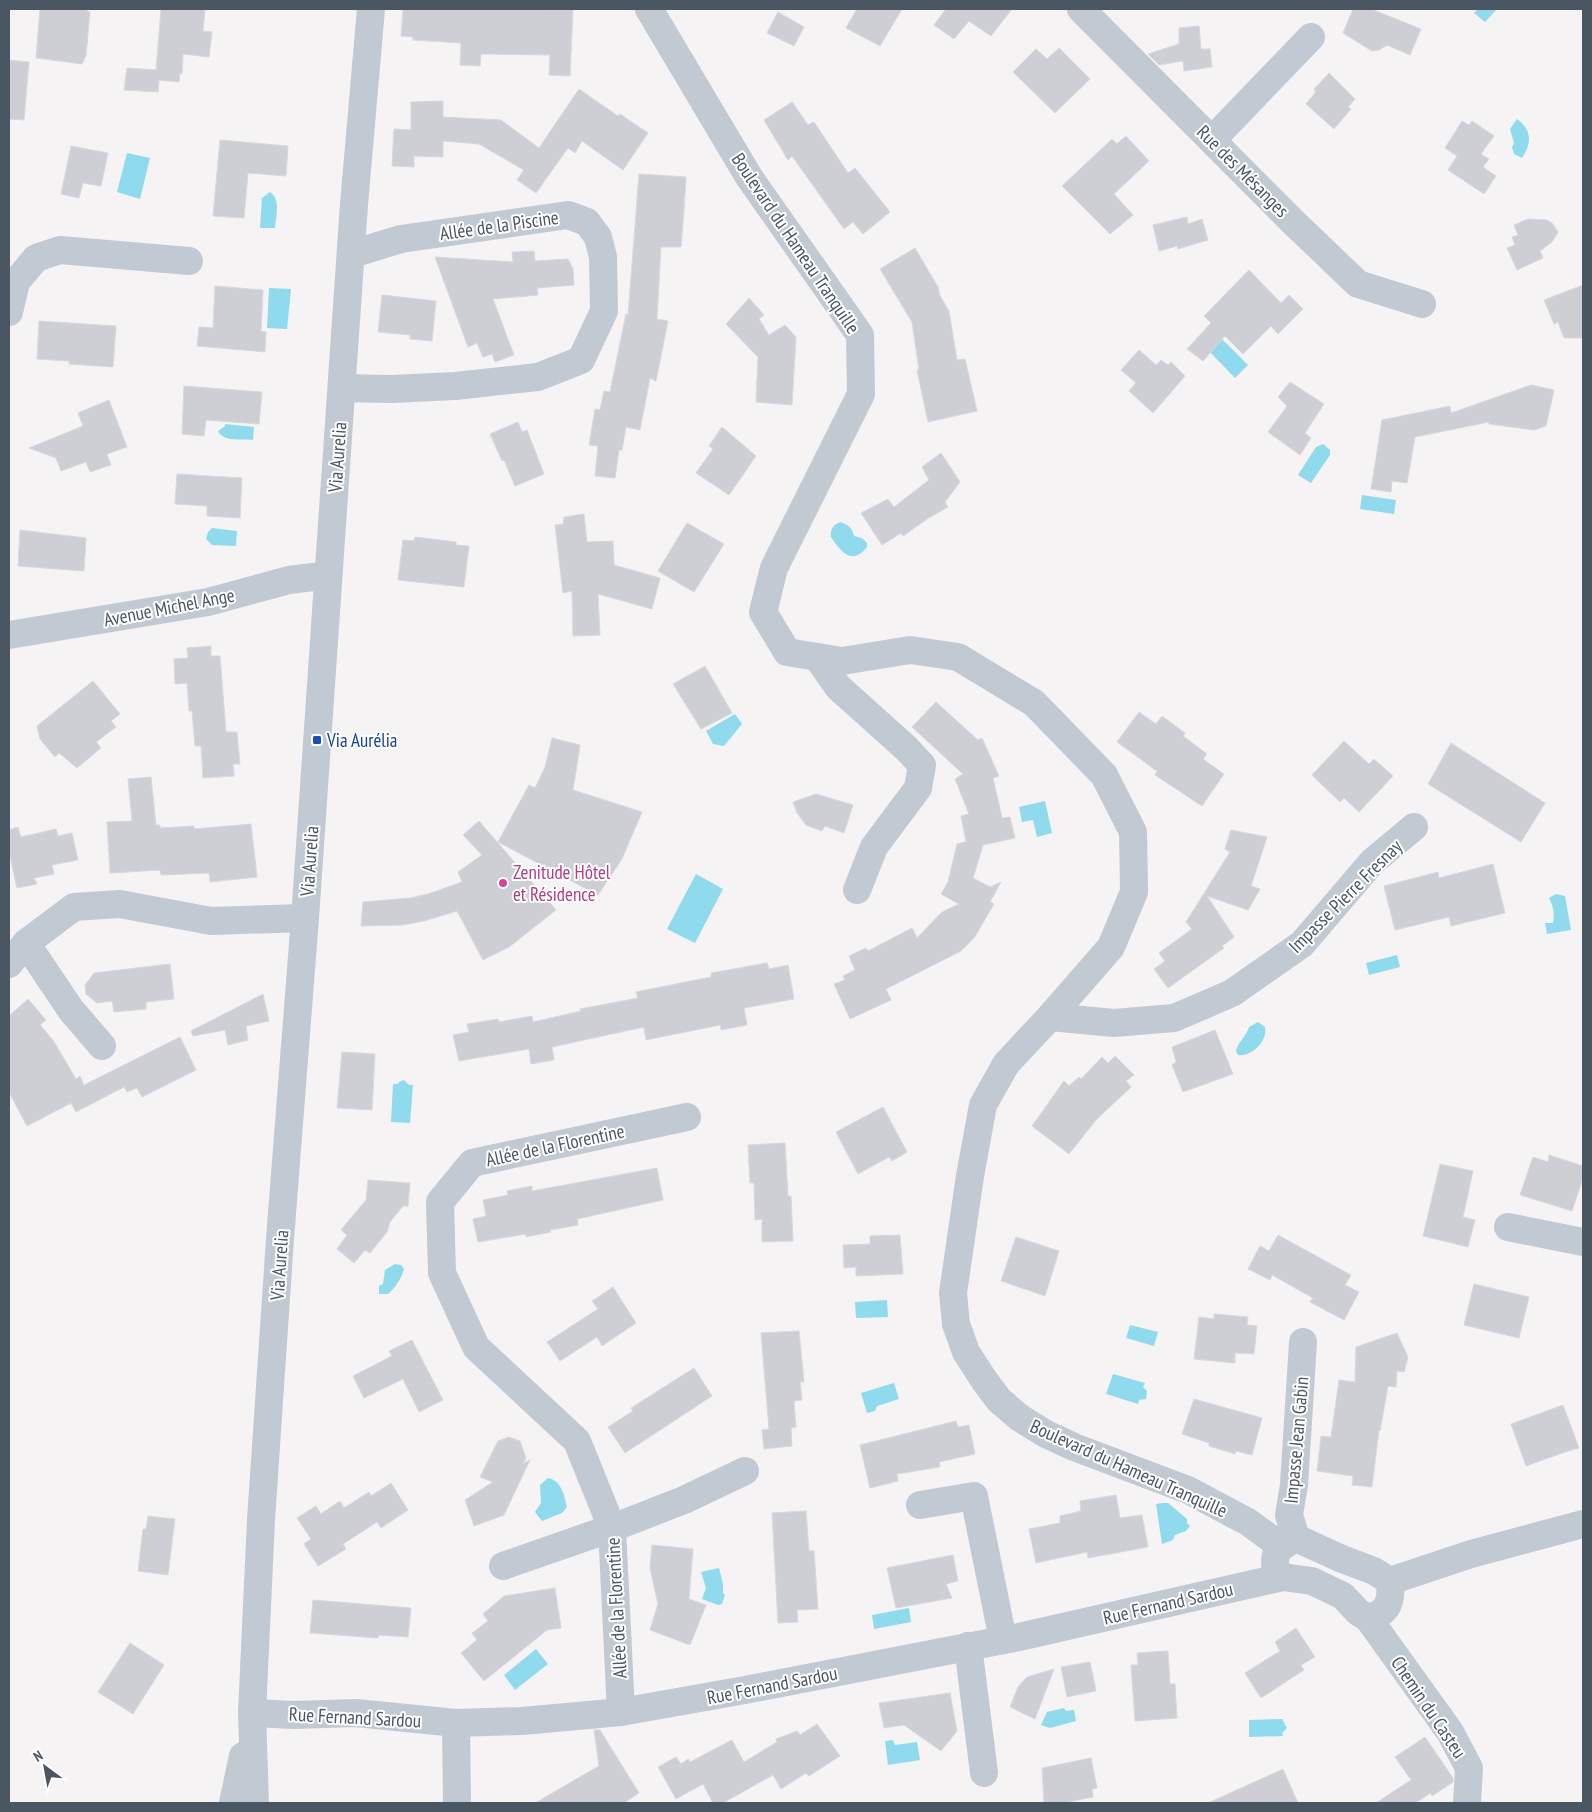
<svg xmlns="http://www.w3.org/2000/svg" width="1592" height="1812" viewBox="0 0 1592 1812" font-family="'PT Sans Narrow',sans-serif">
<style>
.water{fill:#90daee}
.building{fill:#cdcfd5;stroke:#d7d9de}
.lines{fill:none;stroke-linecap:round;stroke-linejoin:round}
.minor{stroke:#c1cad2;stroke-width:28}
.transit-dot{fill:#1a4fb4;stroke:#fff;stroke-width:2}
.hotel-dot{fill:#d1479c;stroke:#fff;stroke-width:2}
.labels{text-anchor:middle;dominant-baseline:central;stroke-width:4;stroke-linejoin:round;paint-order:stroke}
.street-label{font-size:19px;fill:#4a5661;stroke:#fff}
.transit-label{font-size:19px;fill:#164399;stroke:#fff;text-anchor:start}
.hotel-label{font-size:19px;fill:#b23c85;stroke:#fff;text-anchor:start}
</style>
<rect width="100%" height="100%" fill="#f5f3f3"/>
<g class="water">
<polygon points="1478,9 1497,9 1485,22 1474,13"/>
<path d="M 1517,119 C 1532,130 1532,143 1522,158 L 1514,154 L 1512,147 L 1514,143 L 1510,129 Z"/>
<polygon points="127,153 150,158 140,199 117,192"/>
<path d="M 270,192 C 281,199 276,216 275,228 L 260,228 L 262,198 Z"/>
<polygon points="269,288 291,289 287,329 267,328"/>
<polygon points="1222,339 1248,365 1235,378 1210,352"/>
<path d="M 225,424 L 254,427 L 253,440 C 241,439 223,442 218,431 L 225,426 Z"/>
<polygon points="1323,444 1330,450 1330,455 1311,483 1298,475 1316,447"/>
<polygon points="1362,495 1396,500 1394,514 1360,509"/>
<path d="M 841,522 C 849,526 852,527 854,536 L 862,538 L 867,543 L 867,547 C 852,566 841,552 831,537 C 830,530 833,524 841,522 Z"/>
<polygon points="212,528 237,531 236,546 212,545 206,539 208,532"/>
<polygon points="735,714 742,724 724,746 713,744 706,731"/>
<polygon points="1045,801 1052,833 1037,837 1033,820 1022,822 1019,807"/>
<polygon points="696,874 723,889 695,943 667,929"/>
<path d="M 1556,894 L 1565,896 L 1571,930 L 1547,934 L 1545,923 L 1553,923 C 1555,913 1553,906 1549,898 Z"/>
<polygon points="1397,955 1400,967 1369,975 1366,963"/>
<path d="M 1258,1022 L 1265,1027 C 1268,1041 1252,1057 1238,1055 L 1236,1051 C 1238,1042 1246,1037 1249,1027 Z"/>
<polygon points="404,1080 409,1085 413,1085 410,1123 391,1122 393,1084 398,1084 399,1082"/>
<path d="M 395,1264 L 401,1265 L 404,1269 C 402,1278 395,1288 388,1294 L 379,1294 L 379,1286 L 383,1284 L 385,1270 Z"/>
<polygon points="887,1300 888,1317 856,1318 855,1302"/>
<polygon points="1130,1325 1158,1332 1154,1346 1126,1338"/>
<polygon points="1113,1374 1145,1383 1143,1387 1147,1391 1146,1399 1139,1400 1138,1404 1106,1394"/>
<polygon points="894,1383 899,1399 877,1406 875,1411 867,1413 861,1393"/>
<path d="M 548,1478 C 562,1481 564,1495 567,1507 L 562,1513 L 542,1521 L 535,1512 L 541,1503 L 540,1485 Z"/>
<polygon points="1162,1503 1168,1503 1187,1519 1187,1523 1190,1526 1186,1531 1175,1535 1173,1540 1162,1544 1156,1504"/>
<polygon points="719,1568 723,1584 723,1593 725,1595 722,1604 718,1605 702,1599 706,1588 701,1572"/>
<polygon points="909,1608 911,1622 874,1629 872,1615"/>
<polygon points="536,1649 548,1664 515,1690 504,1675"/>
<polygon points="1064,1708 1066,1711 1074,1710 1076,1721 1050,1728 1041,1725 1047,1712"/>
<polygon points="1282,1719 1287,1728 1282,1733 1283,1736 1249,1737 1249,1720"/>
<polygon points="893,1740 895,1745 917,1742 920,1760 888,1765 885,1741"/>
</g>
<g class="building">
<polygon points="40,9 87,9 87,11 90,12 86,55 82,64 36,58"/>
<polygon points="161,9 205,9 203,31 212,32 209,57 183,54 182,74 180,73 179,82 159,80 158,92 124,90 127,68 156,70"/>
<polygon points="403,9 573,10 570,76 549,75 550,55 481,54 480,66 460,65 461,43 413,40 413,37 401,36"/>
<polygon points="857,9 902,9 880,46 846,28"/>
<polygon points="946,9 1012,9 991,36 969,21 954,39 934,25"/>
<polygon points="1353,9 1371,9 1421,29 1410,55 1387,45 1379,50 1372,51 1343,33"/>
<polygon points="778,12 804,27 794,46 767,33"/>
<polygon points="1199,26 1201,49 1210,49 1212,67 1184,71 1183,61 1159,65 1148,54 1179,44 1179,28"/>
<polygon points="1059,48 1090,79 1055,113 1013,72 1036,49 1047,59"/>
<polygon points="9,60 29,62 24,120 9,119"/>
<polygon points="1329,73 1355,99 1348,107 1351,109 1334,129 1306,104 1316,92 1314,89"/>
<polygon points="579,89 618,116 620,114 648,133 623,170 582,141 575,153 568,148 536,193 517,180 524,170 479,144 443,141 443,157 414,156 414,167 392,166 394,129 411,130 411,102 443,101 443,117 501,120 539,148"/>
<polygon points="792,102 808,125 814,122 848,173 855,168 890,212 863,234 853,222 844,229 792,156 788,160 764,120"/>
<polygon points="1462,121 1469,125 1472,121 1494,136 1481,154 1489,159 1483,167 1496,176 1484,194 1448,170 1457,156 1445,148"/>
<polygon points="1126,136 1149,161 1114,194 1133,215 1110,234 1062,186 1112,139 1117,144"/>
<polygon points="220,140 288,146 286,176 248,173 244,218 213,216"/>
<polygon points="71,146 108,153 101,186 83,183 79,198 61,194"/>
<polygon points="639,174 686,177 684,210 681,247 661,247 657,319 668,321 656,381 650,378 640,430 626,427 622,450 619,450 615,478 595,476 598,446 589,445 595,409 600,410 604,391 610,392 626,314 628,315"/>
<polygon points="1187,217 1188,224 1202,219 1208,240 1178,249 1177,246 1159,251 1153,225"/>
<polygon points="1528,219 1547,220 1552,223 1558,232 1552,242 1540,251 1543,258 1517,270 1507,248 1515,245 1512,237 1518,235 1514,225"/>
<polygon points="915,248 938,287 940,296 949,311 957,360 965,359 977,411 928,422 917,370 919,370 912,322 880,269"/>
<polygon points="534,251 535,261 568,259 573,269 574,285 537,288 538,295 493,299 514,355 495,362 492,354 483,357 477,343 468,347 435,257 513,262 512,252"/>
<polygon points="1249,270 1281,303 1289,295 1303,309 1278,334 1271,326 1243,354 1225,336 1203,361 1187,349 1211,323 1204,316"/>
<polygon points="1583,285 1583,338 1564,338 1558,322 1554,324 1544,300"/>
<polygon points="215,286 263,290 261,331 266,332 265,352 197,346 199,327 213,328"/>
<polygon points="382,295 436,301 432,341 410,339 410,335 378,332"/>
<polygon points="749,298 764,315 759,319 769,335 785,325 796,337 792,405 756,402 758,357 726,324"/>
<polygon points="39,321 116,326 113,367 69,364 69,361 37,359"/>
<polygon points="1139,350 1156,365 1161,360 1168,365 1171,362 1185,376 1153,413 1129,391 1136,383 1121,370"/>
<polygon points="1290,382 1324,404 1305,433 1311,438 1300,455 1268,432 1287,406 1278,397"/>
<polygon points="1531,385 1554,390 1546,426 1534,430 1489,424 1489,422 1415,437 1407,483 1392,481 1391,492 1371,489 1382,420 1450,406 1451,413"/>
<polygon points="184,386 262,392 259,424 206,420 204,436 182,434"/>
<polygon points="109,400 127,447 107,454 111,465 90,472 86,462 61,471 56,458 29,448 83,426 78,413"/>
<polygon points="518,422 522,432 527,430 544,474 515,486 504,460 502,461 490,434"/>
<polygon points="722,427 756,456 729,495 696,473 713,449 709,446"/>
<polygon points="941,453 960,482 945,502 948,507 927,519 903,536 901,533 882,545 861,513 888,499 894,507 929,480 922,467"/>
<polygon points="177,474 242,478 240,518 207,516 207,506 175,504"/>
<polygon points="584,514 587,542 613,541 614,565 660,578 652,609 598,594 600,635 573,636 572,591 563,593 555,525 563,524 564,517"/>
<polygon points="687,523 724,544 694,592 658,571"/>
<polygon points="20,530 86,538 84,571 18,566"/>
<polygon points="415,537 456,542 456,545 469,546 464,587 398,580 403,540 414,541"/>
<polygon points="211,646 211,656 220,656 226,732 237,732 240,764 233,764 234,776 203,778 201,746 195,746 192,711 189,711 187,683 175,684 174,659 188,658 187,648"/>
<polygon points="705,666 732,713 701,729 673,684"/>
<polygon points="93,681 120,714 111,721 116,727 96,742 101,748 77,768 59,753 55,757 40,739 37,726"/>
<polygon points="936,702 978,740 982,738 999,776 993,778 1002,818 1010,817 1015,838 983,845 973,878 990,887 1001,882 990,902 994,904 974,938 961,951 886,989 891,1000 850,1019 834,984 845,980 843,976 855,970 849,956 866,948 868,951 912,928 917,938 942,912 959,904 941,894 948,882 957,844 966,842 961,816 969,814 955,779 963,774 912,727"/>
<polygon points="1139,712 1156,724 1162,716 1185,733 1183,736 1207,754 1203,759 1224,774 1202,806 1155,775 1157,771 1117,742"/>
<polygon points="552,738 580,745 573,790 642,812 622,859 598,895 498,842 529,785 535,788 545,767"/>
<polygon points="1344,741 1369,764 1374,759 1393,776 1359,812 1344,798 1340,802 1312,775"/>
<polygon points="1451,743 1545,803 1521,842 1428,784"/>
<polygon points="151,777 156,825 160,825 160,828 194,826 194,829 251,824 257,877 210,882 209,873 161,875 160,870 110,873 107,822 132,821 128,779"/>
<polygon points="816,794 853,805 844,833 825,826 822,831 806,825 797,813 793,802"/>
<polygon points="479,821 556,910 509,947 483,960 457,911 424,921 402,925 361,926 363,902 410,898 428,894 462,882 458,872 482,855 463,835"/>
<polygon points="18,827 21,837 56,829 58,836 72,833 78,860 52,865 54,874 34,878 37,884 17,888 9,852 9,830"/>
<polygon points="1231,830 1267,837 1251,886 1260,889 1248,910 1207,896 1234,937 1222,946 1224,948 1168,988 1154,969 1165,961 1159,953 1192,929 1186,922 1230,852 1225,849"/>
<polygon points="1493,864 1505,913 1451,926 1449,917 1395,930 1384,886 1438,872 1439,878"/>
<polygon points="767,963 769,969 788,965 794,999 744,1008 747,1025 721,1030 720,1025 646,1040 644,1027 552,1047 554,1060 531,1064 529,1049 459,1061 453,1035 469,1032 467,1024 498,1019 499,1022 532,1016 533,1022 581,1011 580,1009 638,998 636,992 711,977 711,973"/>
<polygon points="170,964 174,999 146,1002 146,1009 114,1012 112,1001 97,1003 86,994 85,985 94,973"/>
<polygon points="263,994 269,1021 246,1026 248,1040 228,1045 225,1030 193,1036 191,1031"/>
<polygon points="28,999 46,1020 40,1025 53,1040 76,1079 80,1076 84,1085 180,1037 196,1070 142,1097 137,1088 127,1092 124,1087 76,1112 71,1103 27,1126 9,1092 9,1016"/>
<polygon points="1215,1030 1233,1074 1183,1092 1172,1065 1176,1062 1172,1047"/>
<polygon points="342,1052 375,1054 372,1110 337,1108"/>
<polygon points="1115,1056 1134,1075 1126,1081 1131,1087 1096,1120 1069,1154 1032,1126 1064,1081 1069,1086 1079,1077 1081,1079 1102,1057 1108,1063"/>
<polygon points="883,1107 907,1152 892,1161 889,1157 858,1174 836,1132"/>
<polygon points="785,1143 788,1196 791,1196 793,1241 762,1242 762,1219 755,1220 754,1183 750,1183 748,1145"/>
<polygon points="1549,1155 1583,1166 1583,1178 1572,1211 1520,1195 1533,1157 1548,1162"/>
<polygon points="1440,1164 1473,1171 1463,1217 1475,1220 1468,1247 1423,1236"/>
<polygon points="657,1168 663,1200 577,1219 578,1225 550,1230 551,1232 526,1237 526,1234 478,1242 473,1219 486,1216 483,1200 508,1195 507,1191 532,1186 532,1191"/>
<polygon points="368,1180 410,1183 408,1206 403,1206 390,1222 387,1232 370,1253 365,1250 354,1263 337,1249 347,1235 341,1230 366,1200"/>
<polygon points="900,1235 903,1274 856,1276 856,1267 844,1268 843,1245 870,1244 870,1236"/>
<polygon points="1278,1235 1351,1275 1345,1285 1359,1292 1344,1320 1310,1302 1313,1298 1272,1275 1270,1280 1248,1269 1260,1246 1269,1251"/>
<polygon points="1016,1237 1059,1251 1045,1296 1001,1281"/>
<polygon points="1474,1284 1529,1297 1519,1338 1464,1325"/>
<polygon points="613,1287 636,1323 602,1346 597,1337 560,1361 547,1342 598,1309 592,1301"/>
<polygon points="1214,1314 1248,1317 1247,1325 1257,1326 1254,1354 1235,1353 1235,1363 1194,1359 1199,1317 1214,1319"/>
<polygon points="799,1331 804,1382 800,1382 802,1400 794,1401 796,1427 791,1428 792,1446 764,1449 762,1430 769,1429 761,1333"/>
<polygon points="1397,1333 1408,1357 1404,1372 1397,1371 1396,1387 1388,1386 1380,1431 1379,1430 1372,1487 1352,1485 1353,1476 1317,1471 1321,1436 1331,1437 1339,1380 1355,1382 1356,1347"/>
<polygon points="412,1340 443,1400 419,1412 403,1379 364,1398 353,1376 392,1356 389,1351"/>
<polygon points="694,1368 712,1396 625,1453 608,1427 633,1411 631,1408"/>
<polygon points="1194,1399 1262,1418 1252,1455 1236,1451 1235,1454 1209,1446 1209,1443 1182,1434"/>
<polygon points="1563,1405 1579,1448 1568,1451 1526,1466 1511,1424"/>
<polygon points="956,1421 958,1427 969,1425 975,1454 939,1462 940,1467 897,1474 898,1481 870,1488 860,1445"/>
<polygon points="509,1437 520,1441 526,1458 523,1464 530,1460 504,1515 474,1526 465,1500 493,1482 480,1477 498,1441"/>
<polygon points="391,1483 408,1510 381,1528 377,1522 343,1544 346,1549 318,1566 304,1544 311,1539 297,1518 316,1506 321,1514 340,1501 344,1508 369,1492 371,1496"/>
<polygon points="1116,1495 1120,1518 1142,1515 1148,1547 1088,1558 1087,1552 1036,1563 1029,1529 1060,1523 1060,1516 1081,1511 1080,1501"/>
<polygon points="806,1511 809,1551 814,1551 818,1609 797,1610 798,1622 778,1623 772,1513"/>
<polygon points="148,1516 175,1519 168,1575 138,1571 143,1529 146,1529"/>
<polygon points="652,1545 693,1549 689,1599 706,1605 690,1645 650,1630 658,1604 650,1568"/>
<polygon points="953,1555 958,1581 946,1584 952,1598 896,1608 887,1568"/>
<polygon points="555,1588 561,1628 547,1630 484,1681 461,1653 477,1640 472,1633 488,1621 483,1614 504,1596"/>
<polygon points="313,1600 411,1608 408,1637 379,1635 378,1638 310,1633"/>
<polygon points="1296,1628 1315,1657 1301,1665 1304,1670 1261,1698 1245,1673 1280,1651 1275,1642"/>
<polygon points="130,1643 164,1665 133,1714 98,1692"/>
<polygon points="1168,1651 1170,1684 1175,1684 1177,1718 1135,1721 1131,1665 1138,1665 1137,1653"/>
<polygon points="1090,1662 1096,1691 1067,1697 1061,1667"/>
<polygon points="1054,1669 1035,1719 1010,1707 1018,1687 1027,1677"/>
<polygon points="950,1693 957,1731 941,1751 904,1725 884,1728 879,1703"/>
<polygon points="817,1724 840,1756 809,1776 806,1773 781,1789 773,1775 723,1803 713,1803 703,1784 676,1799 658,1767 676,1757 681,1764 688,1759 690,1762 732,1740 744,1762 777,1742 776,1739 797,1731 800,1735"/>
<polygon points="594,1730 600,1730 639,1793 624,1803 535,1803 599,1766"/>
<polygon points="1425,1737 1453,1778 1453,1782 1432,1796 1431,1793 1415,1803 1376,1803 1411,1780 1395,1757"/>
<polygon points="1091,1758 1097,1788 1092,1789 1093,1797 1063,1803 1044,1803 1042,1768"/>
<polygon points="1283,1769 1298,1803 1208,1803"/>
</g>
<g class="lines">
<g class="minor">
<polyline points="649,9 749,177 860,335 861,394 774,568 763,612 787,652 842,661 910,650 958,657 1034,703 1104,775 1133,832 1134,892 1111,947 1050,1017 1006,1064 983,1105 970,1176 953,1293 956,1324 966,1352 984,1380 999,1400 1020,1418 1046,1434 1074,1447 1188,1490 1248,1522 1281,1546"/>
<polyline points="1081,9 1292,221 1358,284 1422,304"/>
<polyline points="1212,140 1311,37"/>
<polyline points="9,312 16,282 36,258 60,250 189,261"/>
<polyline points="342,388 392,389 455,386 538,377 581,360 604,311 603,257 598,237 587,222 568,215 401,239 352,254"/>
<polyline points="9,635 208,602 289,580 313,577 328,579"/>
<polyline points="817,657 838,687 906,748 922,765 918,788 874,847 857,890"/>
<polyline points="26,943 71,1010 102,1046"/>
<polyline points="9,964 26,943 74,907 120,904 211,921 305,918"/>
<polyline points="1050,1017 1114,1023 1174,1018 1232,993 1302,944 1372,862 1414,827"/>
<polyline points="1508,1227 1583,1242"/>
<polyline points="920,1505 974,1496 1003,1640"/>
<path d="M 1296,1538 L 1342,1559 L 1374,1571 L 1390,1581 C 1392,1602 1388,1613 1368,1618 L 1358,1612 L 1343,1596 L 1312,1581 L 1283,1577 L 1276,1573 C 1273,1551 1277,1549 1296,1538 Z"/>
<polyline points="1296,1538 1289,1515 1294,1485 1303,1342"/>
<polyline points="503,1566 612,1528 684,1500 745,1471"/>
<polyline points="1390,1581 1471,1554 1583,1524"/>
<polyline points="1368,1618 1450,1732 1469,1768 1467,1803"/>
<polyline points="968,1646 984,1773"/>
<polyline points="621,1712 612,1528 577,1441 476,1347 442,1273 440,1202 472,1163 687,1117"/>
<polyline points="252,1713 294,1715 356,1713 456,1723 522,1721 621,1712 745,1690 1019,1637 1283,1577"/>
<polyline points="456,1723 457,1803"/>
<polyline points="233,1803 243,1756"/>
<polyline points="255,1803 252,1713 261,1520 280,1239 305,918 354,204 371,9"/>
</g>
</g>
<rect class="transit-dot" x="312" y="735" width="10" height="10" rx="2.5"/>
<circle class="hotel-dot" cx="503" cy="883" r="5"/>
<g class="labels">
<g class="street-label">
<text transform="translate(1243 171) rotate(45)">Rue des Mésanges</text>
<text transform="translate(499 225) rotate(-8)">Allée de la Piscine</text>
<text transform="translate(796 243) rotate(56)">Boulevard du Hameau Tranquille</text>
<text transform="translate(337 457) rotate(-86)">Via Aurelia</text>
<text transform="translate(169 607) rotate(-11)">Avenue Michel Ange</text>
<text transform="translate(309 861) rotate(-86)">Via Aurelia</text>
<text transform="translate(1345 896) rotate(-45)">Impasse Pierre Fresnay</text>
<text transform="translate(555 1145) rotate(-12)">Allée de la Florentine</text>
<text transform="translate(279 1265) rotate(-86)">Via Aurelia</text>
<text transform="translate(1296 1440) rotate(-85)">Impasse Jean Gabin</text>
<text transform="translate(1129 1468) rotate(24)">Boulevard du Hameau Tranquille</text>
<text transform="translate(1168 1603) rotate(-13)">Rue Fernand Sardou</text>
<text transform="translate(616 1608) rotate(-93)">Allée de la Florentine</text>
<text transform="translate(772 1685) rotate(-11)">Rue Fernand Sardou</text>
<text transform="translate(1429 1707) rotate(56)">Chemin du Casteu</text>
<text transform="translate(355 1717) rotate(3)">Rue Fernand Sardou</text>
</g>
<g class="transit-label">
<text x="327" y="740">Via Aurélia</text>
</g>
<g class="hotel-label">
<text x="513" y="872">Zenitude Hôtel<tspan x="513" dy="22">et Résidence</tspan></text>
</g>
</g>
<rect width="1592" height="1812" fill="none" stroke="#4a5661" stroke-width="20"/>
<g transform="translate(45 1767) rotate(328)" stroke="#ffffff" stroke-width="4" paint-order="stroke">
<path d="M0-4L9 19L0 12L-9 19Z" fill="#4a5661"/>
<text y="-8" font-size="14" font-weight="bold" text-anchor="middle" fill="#4a5661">N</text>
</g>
</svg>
